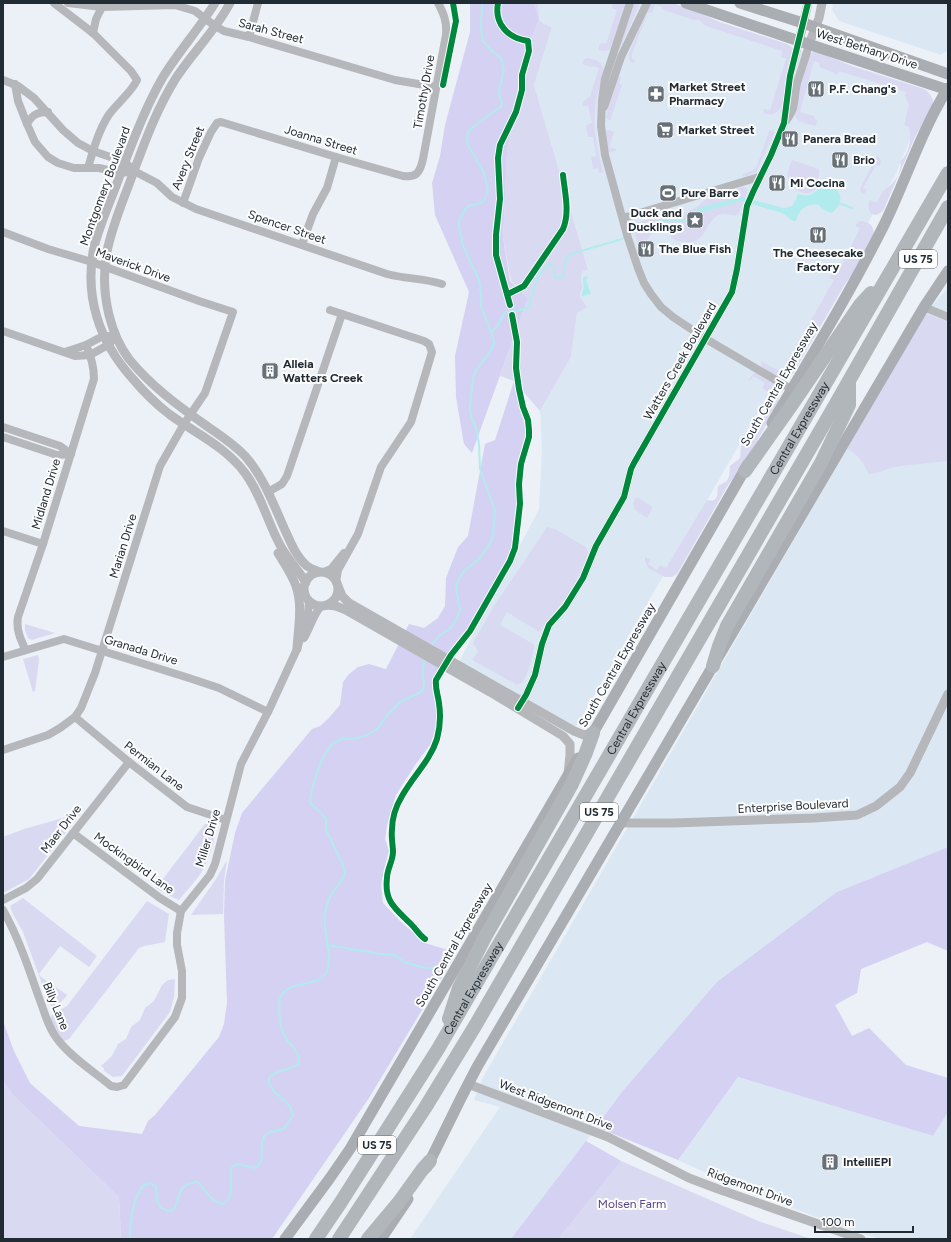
<svg xmlns="http://www.w3.org/2000/svg" width="951" height="1242" viewBox="0 0 951 1242" font-family="Figtree,sans-serif">
<style>
.built{fill:#dbe8f4}
.green{fill:#dad9f2}
.forest{fill:#d4d1f2}
.water{fill:#b2ebee}
.lines{fill:none;stroke-linecap:round;stroke-linejoin:round}
.stream{stroke:#b2ebee;stroke-width:2}
.minor{stroke:#b5b7bb;stroke-width:8}
.tertiary{stroke:#b5b7bb;stroke-width:9}
.secondary{stroke:#aaadb2;stroke-width:11}
.motorway{stroke:#b1b6ba;stroke-width:14}
.cycleway-casing{stroke:#fdfdfd;stroke-width:8}
.cycleway{stroke:#00873e;stroke-width:6}
.labels{text-anchor:middle;dominant-baseline:central;stroke-width:4;stroke-linejoin:round;paint-order:stroke}
.shield{fill:#fdfdfd;stroke:#636a70;stroke-width:1}
.shield-label{font-size:11px;font-weight:bold;fill:#212b33}
.street-label{font-size:12px;fill:#212b33;stroke:#fdfdfd}
.poi-label{font-size:12px;font-weight:bold;fill:#212b33;stroke:#fdfdfd;text-anchor:start}
.park-label{font-size:12px;fill:#564588;stroke:#fdfdfd}
</style>
<rect width="100%" height="100%" fill="#ebf1f6"/>
<g class="built">
<polygon points="534,3 658,3 929,93 895,176 574,730 459,662 539,509 542,449 540,411 571,357 577,313 585,303 581,301 580,295 583,288 581,282 582,272 588,268 534,85 552,27 544,24 539,20"/>
<polygon points="833,3 948,3 948,50 941,55 839,21 832,10"/>
<polygon points="948,288 948,847 837,892 602,1119 586,1141 621,1161 558,1239 410,1239 500,1107 474,1100 482,1079 925,313"/>
<polygon points="738,1077 933,1136 948,1112 948,1239 880,1239 840,1226 737,1187 678,1160"/>
</g>
<g class="green">
<path d="M 534,3 L 538,3 L 539,20 L 544,24 L 552,27 L 534,85 L 588,269 L 582,272 L 581,282 L 583,288 C 576,299 583,298 587,307 L 577,313 L 571,357 L 540,411 L 514,381 L 500,376 L 528,298 L 511,281 L 503,237 L 507,152 L 521,69 L 527,48 L 539,20 Z"/>
<path d="M 612,3 L 626,3 L 612,47 C 609,51 604,52 599,50 L 599,46 L 601,43 L 606,44 L 617,10 L 612,8 Z"/>
<polygon points="633,3 640,3 619,50 617,50"/>
<path d="M 651,3 L 673,3 L 690,9 L 720,22 L 787,44 L 791,46 L 794,52 L 782,106 C 777,114 772,116 763,113 L 764,109 L 770,110 L 786,59 L 781,57 L 782,51 L 706,26 L 699,20 L 693,20 L 661,9 L 662,7 L 655,5 L 652,13 L 648,12 L 632,54 L 632,59 L 635,60 L 635,61 L 634,63 L 631,62 L 629,59 L 629,53 Z"/>
<path d="M 815,51 L 852,66 L 924,89 L 927,91 L 931,96 L 933,100 L 933,106 L 916,135 L 883,211 C 873,220 866,211 869,201 L 870,200 L 877,203 L 883,191 L 891,185 L 898,176 L 901,165 L 900,162 C 909,153 912,140 909,127 L 904,125 L 909,105 L 905,96 L 906,92 L 839,71 L 838,74 L 836,75 L 832,72 L 819,67 L 820,63 L 814,61 L 800,112 L 814,116 L 817,122 L 816,126 C 811,125 802,123 798,120 C 788,113 806,66 809,56 L 811,53 Z"/>
<path d="M 588,58 C 596,60 602,61 604,70 C 602,81 598,91 596,101 C 592,128 597,146 603,172 L 599,173 L 598,168 L 593,169 L 591,157 L 596,156 L 593,137 L 588,137 L 586,125 L 592,123 L 588,106 L 583,106 L 583,102 L 590,96 L 599,68 L 593,66 L 592,67 L 582,64 L 584,59 Z"/>
<polygon points="618,76 621,77 619,83 622,85 610,121 606,118 609,101"/>
<polygon points="607,130 610,130 614,132 609,147 616,149 616,151 611,152 609,152 607,148 606,132"/>
<polygon points="774,130 774,134 756,172 743,177 743,174 752,171 757,166 769,131"/>
<polygon points="877,156 878,156 881,160 880,166 876,165 863,188 867,190 864,194 862,193 860,191 861,187"/>
<path d="M 792,160 L 819,169 C 819,174 819,180 818,185 C 812,200 790,192 788,178 C 787,172 790,165 792,160 Z"/>
<path d="M 742,187 L 744,187 L 748,190 L 738,215 C 731,217 725,211 717,216 C 706,223 706,240 691,242 C 685,242 678,242 673,239 C 669,236 672,237 668,234 C 663,230 656,232 651,234 L 645,244 L 641,245 L 638,244 L 632,224 L 658,216 L 660,214 C 668,215 676,215 683,215 L 688,211 L 697,207 L 705,200 Z"/>
<path d="M 861,221 C 870,222 874,226 874,235 L 855,271 L 845,284 L 794,372 C 785,385 771,372 762,367 L 761,361 L 781,372 L 834,280 L 829,278 L 833,270 L 838,272 L 860,228 L 855,226 L 858,222 Z"/>
<path d="M 925,313 L 948,322 L 948,461 C 932,463 916,464 900,466 C 889,467 879,474 869,474 C 864,464 857,453 847,449 Z"/>
<path d="M 755,373 L 758,373 L 775,383 L 778,387 L 780,390 L 778,404 L 740,471 L 728,485 L 677,574 L 672,577 L 665,577 L 648,568 L 645,560 L 645,557 L 651,560 L 648,564 L 657,570 L 659,566 L 661,565 L 666,568 L 707,500 C 719,503 717,494 718,486 L 727,481 L 729,476 L 730,466 L 740,458 L 741,445 L 744,442 L 753,437 L 754,428 L 764,416 L 766,406 L 772,399 L 771,394 L 762,388 L 765,383 L 753,376 L 750,381 L 749,380 L 752,375 Z"/>
<polygon points="635,498 638,498 653,507 647,518 635,510 633,504"/>
<polygon points="547,527 555,529 586,547 588,552 586,558 579,576 571,591 539,632 507,612 500,625 535,645 529,669 523,682 517,685 472,660 478,652 473,643 494,606"/>
<polygon points="25,624 55,633 32,640 28,638 25,630"/>
<polygon points="38,655 39,660 35,691 33,692 23,659"/>
<polygon points="81,813 29,879 5,892 3,891 3,837 24,829"/>
<path d="M 205,824 L 209,824 L 216,827 C 215,839 211,853 206,864 C 201,876 187,890 179,900 L 172,897 L 156,888 Z"/>
<polygon points="227,860 224,881 223,914 191,915 216,879"/>
<path d="M 23,898 L 97,956 L 89,967 L 60,946 L 39,974 L 41,977 L 67,995 C 63,1001 58,1005 52,1007 L 48,1000 L 23,932 L 13,914 L 10,906 Z"/>
<polygon points="147,901 169,914 165,942 144,946 139,948 69,1039 64,1041 60,1040 50,1020 52,1015 67,1006"/>
<polygon points="175,979 174,997 170,1012 122,1076 113,1077 104,1071 104,1068 101,1066 112,1056 118,1044 126,1039 131,1027 140,1020 145,1008 154,1001 162,985 168,980"/>
<polygon points="3,1081 13,1095 119,1197 121,1239 3,1239"/>
<polygon points="621,1161 758,1221 811,1239 558,1239"/>
</g>
<g class="forest">
<polygon points="470,3 534,3 539,20 527,48 521,69 507,152 503,237 510,281 528,298 472,453 464,444 456,397 455,356 469,292 435,215 432,183 440,156 445,125 470,32"/>
<polygon points="514,381 526,430 512,550 487,597 469,627 436,674 432,687 437,711 437,726 430,745 415,765 396,795 387,825 385,839 389,851 384,869 381,885 383,903 400,921 425,943 448,950 455,955 369,1098 272,1239 121,1239 119,1197 13,1095 3,1081 3,1021 14,1051 30,1083 79,1126 142,1134 148,1121 155,1115 219,1037 224,1024 227,1003 224,915 225,881 235,833 242,813 312,729 320,726 328,719 340,705 343,682 349,674 358,667 369,664 386,669 409,624 424,628 438,618 445,606 446,578 458,547 468,536 485,444 495,440"/>
<polygon points="948,847 948,951 927,942 861,969 857,993 835,1005 852,1036 869,1028 906,1065 948,1078 948,1112 933,1136 738,1077 678,1160 596,1127 622,1092 717,982 837,892"/>
<polygon points="586,1141 621,1161 558,1239 511,1239"/>
</g>
<g class="water">
<path d="M 823,185 C 827,186 830,186 833,187 C 845,193 841,208 831,213 L 822,209 L 819,205 C 807,203 799,209 796,221 L 793,221 L 782,213 L 741,201 L 696,214 C 683,226 680,219 665,222 C 655,223 645,228 635,231 L 656,222 L 667,218 L 673,220 L 688,217 L 695,210 L 705,206 L 741,197 L 784,208 L 792,206 L 796,199 L 798,194 C 811,198 813,193 823,185 Z"/>
<polygon points="585,276 588,277 586,280 591,294 582,296 582,292 584,288 583,279"/>
</g>
<g class="lines">
<g class="stream">
<polyline points="838,203 852,208"/>
<polyline points="629,235 637,230"/>
<path d="M 492,331 C 500,325 500,319 506,312 C 512,311 520,311 525,309 C 531,306 530,301 532,295 C 535,283 539,270 551,264 L 554,268 L 555,277 L 559,278 L 563,276 L 566,258 L 571,254 L 622,239 L 625,237"/>
<polyline points="431,646 439,636 451,628 458,616 460,610 456,587 458,580 464,571 479,559 491,542 493,536 495,510 480,469 479,444 476,428 471,416 470,407 473,379 475,372 491,350 494,343 493,337 481,307 481,295 479,280 463,246 459,227 459,221 465,209 469,206 481,203 484,200 487,194 488,189 484,173 468,145 467,138 468,132 480,121 502,106 499,92 504,69 501,58 492,51 483,41 481,30 482,3"/>
<polyline points="327,945 381,954 395,955 404,962 425,968 435,967 441,970"/>
<path d="M 130,1239 C 129,1223 133,1196 145,1184 L 151,1183 L 156,1187 C 157,1200 156,1211 172,1211 C 184,1200 171,1186 197,1182 C 207,1189 210,1202 222,1204 C 238,1196 227,1181 232,1167 L 237,1164 L 255,1168 C 267,1161 258,1147 264,1137 C 269,1130 274,1132 281,1130 C 286,1128 290,1121 293,1116 C 292,1113 292,1109 290,1107 C 286,1100 267,1089 269,1080 C 270,1071 291,1070 299,1064 C 299,1046 290,1048 284,1035 C 280,1028 278,1006 280,999 C 286,979 315,989 326,973 C 333,961 325,938 325,924 C 324,914 327,900 333,892 C 337,886 342,881 345,874 L 342,863 L 326,830 L 326,819 L 320,812 L 311,804 L 310,800 L 315,778 L 323,757 L 332,744 L 343,738 C 353,741 367,736 376,730 C 384,720 393,706 404,700 C 409,697 420,695 423,689 C 426,684 423,680 423,674 C 423,668 423,664 425,658"/>
</g>
<g class="minor">
<path d="M 54,3 L 93,33 L 131,71 L 137,80 C 132,92 115,105 108,116 C 98,132 93,151 88,168"/>
<polyline points="68,3 102,7 175,5 195,11 215,26 224,31 249,37 395,80 436,87"/>
<polyline points="630,3 605,79 602,100 601,126 605,155 627,235 638,268 644,283 651,294 661,307 673,317 706,339 791,389"/>
<polyline points="93,33 96,19 102,7"/>
<polyline points="249,37 258,3"/>
<path d="M 3,80 L 18,86 L 34,98 L 63,130 L 78,143 L 93,151 L 125,162 L 134,171 L 157,183 L 172,197 L 196,209 L 387,274 C 405,279 424,278 442,284"/>
<polyline points="15,84 18,101 27,124 35,142 48,157 58,163 74,168 99,168 121,173 134,171"/>
<polyline points="604,107 621,57 647,3"/>
<path d="M 784,123 C 797,108 793,101 797,83 C 801,70 806,57 809,44"/>
<path d="M 27,124 C 32,115 37,112 48,112"/>
<path d="M 183,203 L 199,158 L 211,132 L 217,123 L 221,122 L 336,157 L 403,176 C 417,178 420,172 423,159 L 446,35 C 447,22 444,14 438,3"/>
<polyline points="623,218 759,177"/>
<polyline points="3,232 48,249 92,262 199,301 233,312 205,393 184,424 160,466 95,673 81,708 75,717 60,728 48,735 3,750"/>
<polyline points="302,244 313,214 327,188 336,157"/>
<polyline points="924,307 948,317"/>
<polyline points="330,310 424,341 429,344 432,352 411,422 381,467 358,534 338,570 336,582"/>
<polyline points="3,331 75,356 90,355 108,345 116,336"/>
<polyline points="65,352 86,345 103,336 109,336"/>
<polyline points="3,427 60,446 71,454"/>
<polyline points="3,437 57,455 71,454"/>
<polyline points="268,492 282,484 287,476 342,314"/>
<polyline points="3,531 43,544"/>
<polyline points="324,572 331,569 344,553"/>
<path d="M 304,638 C 310,628 313,615 321,606"/>
<path d="M 25,649 C 20,638 16,629 18,617 L 43,544 L 94,379 C 94,367 91,356 86,345"/>
<polyline points="3,657 64,639 189,678 219,688 268,712"/>
<polyline points="519,706 526,695 535,675 542,644 549,625 565,607 583,578 596,546 624,497 631,469 634,463 732,292 737,269 747,206 753,192 771,155 784,123 790,76 799,41"/>
<polyline points="75,717 129,762 187,807 226,820"/>
<polyline points="73,833 160,898 181,911"/>
<polyline points="3,900 26,888 37,879 129,762"/>
<path d="M 3,910 C 18,937 28,966 38,995 C 44,1010 48,1028 58,1040 C 72,1058 93,1071 111,1086 L 117,1087 L 124,1085 L 175,1017 L 182,998 L 182,971 L 177,945 L 177,933 L 181,911 L 210,875 L 215,864 L 241,764 L 268,712 L 297,649 L 308,613 L 309,601"/>
</g>
<g class="tertiary">
<path d="M 215,3 C 199,29 179,51 163,77 C 145,108 133,141 120,175 C 112,198 100,223 94,247 C 84,296 99,341 132,378 C 143,391 156,404 169,414 C 195,433 226,447 245,473 C 260,493 266,517 277,539 C 284,555 296,567 306,582"/>
<path d="M 230,3 C 216,30 193,52 176,78 C 156,110 144,144 131,179 C 113,228 96,261 109,315 C 113,331 119,346 129,359 C 150,385 177,405 204,424 C 218,434 233,443 245,456 C 263,476 273,503 284,528 C 290,541 296,557 307,566 C 311,569 315,570 319,572"/>
<polyline points="799,41 808,3"/>
<polyline points="809,44 819,18 822,3"/>
<path d="M 278,553 C 284,563 292,575 296,586 C 303,606 298,629 297,649"/>
<circle cx="321" cy="589" r="17"/>
<polyline points="338,586 342,596 349,603 574,731 584,735 593,733"/>
<polyline points="328,605 336,606 346,610 490,692 563,736 570,744 570,755 568,774"/>
<polyline points="621,823 674,823 814,818 857,815 876,806 900,787 910,773 948,694"/>
<polyline points="468,1084 608,1137 689,1178 718,1189 861,1239"/>
</g>
<g class="secondary">
<polyline points="686,3 799,41 948,90"/>
<polyline points="740,3 803,23 948,74"/>
<path d="M 772,423 C 810,358 850,293 884,225 C 906,180 921,131 948,88"/>
<polyline points="589,740 748,464"/>
<polyline points="427,1167 460,1100 477,1067 924,307 948,271"/>
<polyline points="285,1239 330,1178 350,1149 578,758"/>
<polyline points="381,1239 408,1199"/>
</g>
<g class="motorway">
<polyline points="745,471 791,406 860,305 871,293"/>
<polyline points="713,666 719,646 727,626 821,463 849,405 849,383"/>
<polyline points="449,1019 459,988 485,937 572,784 585,755 593,733"/>
<path id="s1" d="M 316,1239 L 341,1202 L 438,1049 L 948,173"/>
<polyline points="339,1239 425,1108 475,1026 834,407 948,207"/>
<polyline points="368,1239 399,1202 422,1170 430,1161"/>
</g>
<defs>
<g id="cycleway">
<path d="M 498,3 C 494,24 508,38 528,41 L 529,51 L 522,75 L 522,90 L 516,112 L 500,145 L 498,158 L 500,199 L 496,235 L 496,255 L 510,305"/>
<polyline points="443,85 456,21 453,3"/>
<path d="M 508,294 L 524,286 L 563,229 C 570,212 565,194 563,175"/>
<polyline points="518,708 526,695 535,675 542,644 549,625 565,607 583,578 596,546 624,497 631,469 634,463 732,292 737,269 747,206 753,192 771,155 784,123 790,76 808,3"/>
<path d="M 425,939 C 419,935 416,929 411,924 C 396,909 384,902 387,878 C 387,869 393,861 393,852 C 393,845 391,838 392,830 C 392,819 396,806 402,796 C 413,776 430,761 437,739 C 440,728 441,716 439,703 C 438,695 435,688 436,680 L 451,655 L 470,631 L 510,561 L 515,548 L 520,504 L 519,484 L 521,464 L 529,437 L 529,430 L 528,420 L 523,407 L 519,389 L 516,368 L 517,342 L 512,315"/>
</g>
</defs>
<use href="#cycleway" class="cycleway-casing"/>
<use href="#cycleway" class="cycleway"/>
</g>
<defs>
<symbol id="restaurant-square" viewBox="-11 -11 22 22"><rect x="-9" y="-9" width="18" height="18" rx="4" fill="#687077" stroke="#fdfdfd"/><path d="M-5-6h1v4h1v-4h1v4h1v-4h1v5L-1.5 .5V6h-2V.5L-5-1ZM5-6V6H3V1.5H1.5Q1.5-4 5-6Z" fill="#fff"/></symbol>
<symbol id="pharmacy-square" viewBox="-11 -11 22 22"><rect x="-9" y="-9" width="18" height="18" rx="4" fill="#687077" stroke="#fdfdfd"/><path d="M-2-6h4v4h4v4h-4v4h-4v-4h-4v-4h4Z" fill="#fff"/></symbol>
<symbol id="supermarket-square" viewBox="-11 -11 22 22"><rect x="-9" y="-9" width="18" height="18" rx="4" fill="#687077" stroke="#fdfdfd"/><path d="M-6-5.5h2.5l.6 2H6L4.5 2H-2.5L-4.4-4H-6ZM-1.5 3.2a1.3 1.3 0 1 0 .1 0ZM3 3.2a1.3 1.3 0 1 0 .1 0Z" fill="#fff"/></symbol>
<symbol id="stadium-square" viewBox="-11 -11 22 22"><rect x="-9" y="-9" width="18" height="18" rx="4" fill="#687077" stroke="#fdfdfd"/><path d="M0-5a6.5 5 0 1 0 0 10a6.5 5 0 1 0 0-10ZM-3.5-1.8h7v3.6h-7Z" fill="#fff"/></symbol>
<symbol id="sight-square" viewBox="-11 -11 22 22"><rect x="-9" y="-9" width="18" height="18" rx="4" fill="#687077" stroke="#fdfdfd"/><path d="M0-6L1.8-2.2L6-1.7L2.9 1.2L3.7 5.4L0 3.3L-3.7 5.4L-2.9 1.2L-6-1.7L-1.8-2.2Z" fill="#fff"/></symbol>
<symbol id="building-square" viewBox="-11 -11 22 22"><rect x="-9" y="-9" width="18" height="18" rx="4" fill="#687077" stroke="#fdfdfd"/><path d="M-4-6H4V6H1V3H-1V6H-4ZM-2.5-4.3h1.7v1.8h-1.7ZM.8-4.3h1.7v1.8H.8ZM-2.5-1h1.7V.8h-1.7ZM.8-1h1.7V.8H.8Z" fill="#fff"/></symbol>
</defs>
<g fill-rule="evenodd">
<use href="#restaurant-square" x="806" y="79" width="20" height="20"/>
<use href="#pharmacy-square" x="646" y="84" width="20" height="20"/>
<use href="#supermarket-square" x="655" y="120" width="20" height="20"/>
<use href="#restaurant-square" x="780" y="129" width="20" height="20"/>
<use href="#restaurant-square" x="830" y="150" width="20" height="20"/>
<use href="#restaurant-square" x="767" y="173" width="20" height="20"/>
<use href="#stadium-square" x="658" y="183" width="20" height="20"/>
<use href="#sight-square" x="685" y="210" width="20" height="20"/>
<use href="#restaurant-square" x="808" y="225" width="20" height="20"/>
<use href="#restaurant-square" x="636" y="239" width="20" height="20"/>
<use href="#building-square" x="260" y="361" width="20" height="20"/>
<use href="#building-square" x="820" y="1152" width="20" height="20"/>
</g>
<g class="labels">
<g class="shield">
<rect x="899" y="250" width="38" height="18" rx="3"/>
<rect x="580" y="803" width="38" height="18" rx="3"/>
<rect x="358" y="1136" width="38" height="18" rx="3"/>
</g>
<g class="shield-label">
<text x="918" y="259">US 75</text>
<text x="599" y="812">US 75</text>
<text x="377" y="1145">US 75</text>
</g>
<g class="street-label">
<text transform="translate(271 31) rotate(15)">Sarah Street</text>
<text transform="translate(867 49) rotate(18)">West Bethany Drive</text>
<text transform="translate(424 92) rotate(-80)">Timothy Drive</text>
<text transform="translate(321 140) rotate(17)">Joanna Street</text>
<text transform="translate(188 158) rotate(-68)">Avery Street</text>
<text transform="translate(105 186) rotate(-70)">Montgomery Boulevard</text>
<text transform="translate(287 227) rotate(19)">Spencer Street</text>
<text transform="translate(133 265) rotate(20)">Maverick Drive</text>
<text transform="translate(680 361) rotate(-60)">Watters Creek Boulevard</text>
<text transform="translate(779 384) rotate(-60)">South Central Expressway</text>
<text stroke="none"><textPath href="#s1" startOffset="944">Central Expressway</textPath></text>
<text transform="translate(46 494) rotate(-73)">Midland Drive</text>
<text transform="translate(123 546) rotate(-73)">Marian Drive</text>
<text transform="translate(141 650) rotate(17)">Granada Drive</text>
<text transform="translate(617 665) rotate(-60)">South Central Expressway</text>
<text stroke="none"><textPath href="#s1" startOffset="620">Central Expressway</textPath></text>
<text transform="translate(154 766) rotate(38)">Permian Lane</text>
<text transform="translate(793 806) rotate(-3)">Enterprise Boulevard</text>
<text transform="translate(61 829) rotate(-52)">Maer Drive</text>
<text transform="translate(208 838) rotate(-73)">Miller Drive</text>
<text transform="translate(134 863) rotate(36)">Mockingbird Lane</text>
<text transform="translate(454 945) rotate(-60)">South Central Expressway</text>
<text stroke="none"><textPath href="#s1" startOffset="296">Central Expressway</textPath></text>
<text transform="translate(56 1006) rotate(68)">Billy Lane</text>
<text transform="translate(556 1105) rotate(21)">West Ridgemont Drive</text>
<text transform="translate(750 1187) rotate(20)">Ridgemont Drive</text>
</g>
<g class="poi-label">
<text x="669" y="87">Market Street<tspan x="669" dy="14">Pharmacy</tspan></text>
<text x="829" y="89">P.F. Chang's</text>
<text x="678" y="130">Market Street</text>
<text x="803" y="139">Panera Bread</text>
<text x="853" y="160">Brio</text>
<text x="790" y="183">Mi Cocina</text>
<text x="681" y="193">Pure Barre</text>
<text x="682" y="213" text-anchor="end">Duck and<tspan x="682" dy="14">Ducklings</tspan></text>
<text x="659" y="249">The Blue Fish</text>
<text x="818" y="253" text-anchor="middle">The Cheesecake<tspan x="818" dy="14">Factory</tspan></text>
<text x="283" y="364">Alleia<tspan x="283" dy="14">Watters Creek</tspan></text>
<text x="843" y="1162">IntelliEPI</text>
</g>
<g class="park-label">
<text x="632" y="1204">Molsen Farm</text>
</g>
</g>
<rect width="951" height="1242" fill="none" stroke="#212b33" stroke-width="8"/>
<path d="M815 1226v6h98v-6" fill="none" stroke="#212b33" stroke-width="2"/>
<text x="821" y="1226" font-size="12" fill="#212b33" stroke="#fdfdfd" stroke-width="3" paint-order="stroke">100 m</text>
</svg>
